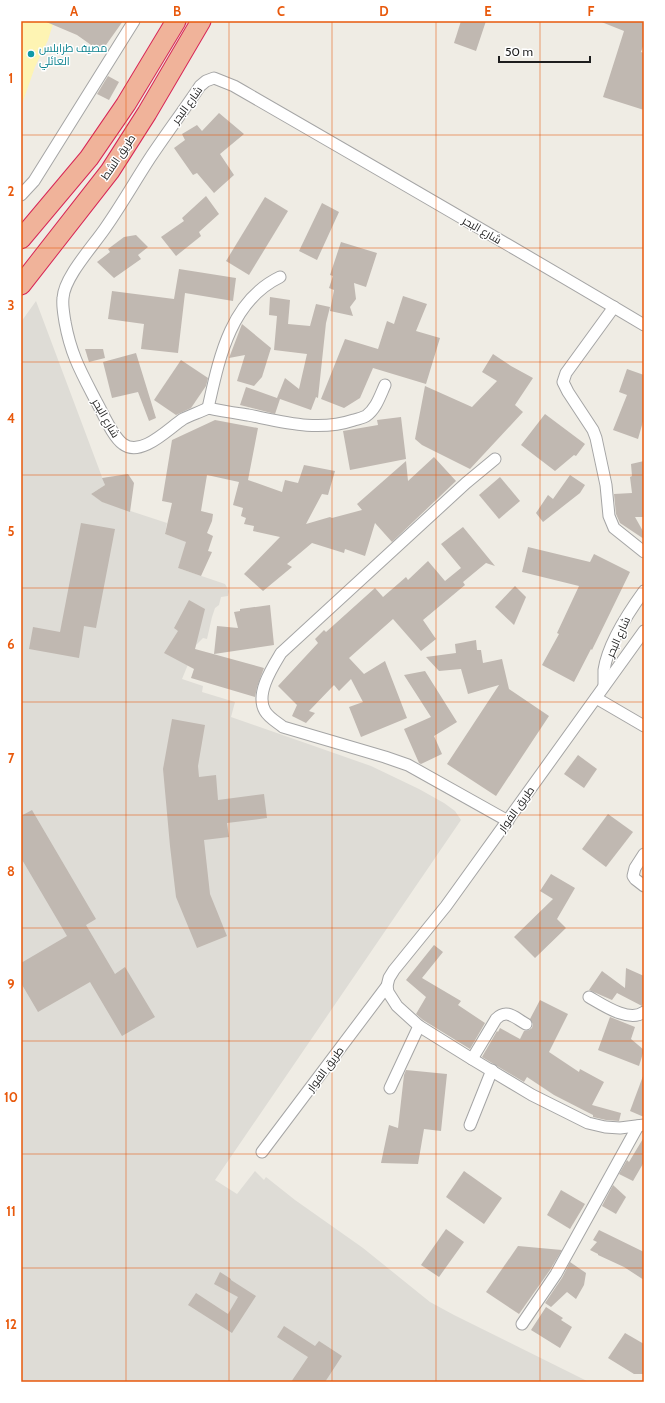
<svg xmlns="http://www.w3.org/2000/svg" width="665" height="1403" viewBox="0 0 665 1403" font-family="Cabin,Cairo,sans-serif">
<style>
.airport{fill:#dedcd6}
.sand{fill:#fef4b3}
.building{fill:#c0b8b1}
.lines{fill:none;stroke-linecap:round;stroke-linejoin:round}
.minor-casing{stroke:#a5a5a5;stroke-width:13}
.trunk-casing{stroke:#d82757;stroke-width:21}
.minor{stroke:#fff;stroke-width:11}
.trunk{stroke:#f0b39a;stroke-width:19}
.grid{fill:none;stroke:#e8590c;stroke-width:1;stroke-opacity:0.55}
.culture-dot{fill:#0f9aa8;stroke:#fff;stroke-width:1.5}
.labels{text-anchor:middle;dominant-baseline:central;stroke-width:3;stroke-linejoin:round;paint-order:stroke}
.culture-label{font-size:11px;fill:#0d838f;stroke:#fff;text-anchor:start}
.street-label{font-size:11px;fill:#1e1e1e;stroke:#fff}
.neatline{fill:none;stroke:#e8590c;stroke-width:1.5}
.grid-label{font-size:13px;text-anchor:middle;font-weight:bold;fill:#e8590c}
</style>
<rect width="100%" height="100%" fill="#efece4"/>
<polygon class="airport" points="36,301 105,485 91,494 103,502 167,523 165,534 187,542 178,568 225,584 229,591 228,596 221,597 219,605 215,608 212,617 207,639 203,638 196,645 182,679 203,686 202,692 235,702 231,717 371,766 419,789 444,803 455,811 461,820 215,1180 237,1194 255,1171 264,1180 266,1177 295,1200 363,1248 430,1302 454,1315 589,1382 21,1382 21,322"/>
<polygon class="sand" points="21,21 54,21 48,40 35,67 21,107"/>
<g class="building">
<polygon points="44,21 123,21 101,52 77,35"/>
<polygon points="461,21 486,21 476,51 454,43"/>
<polygon points="599,21 644,21 644,44 641,52 644,53 644,110 603,97 624,31"/>
<polygon points="108,76 119,82 109,100 97,94"/>
<polygon points="219,113 244,134 220,154 234,175 214,193 197,173 193,175 174,148 185,140 182,134 197,125 202,131"/>
<polygon points="206,196 219,214 199,232 201,236 176,256 161,237 184,221 182,218"/>
<polygon points="265,197 288,211 249,275 226,261"/>
<polygon points="322,203 339,212 317,260 299,251"/>
<polygon points="136,235 148,247 138,255 141,259 114,278 97,262 110,252 108,249 124,237"/>
<polygon points="341,242 377,253 366,287 354,283 356,299 350,307 353,316 330,311 334,290 329,288 333,276 330,275"/>
<polygon points="179,269 236,278 233,301 185,293 178,353 141,349 144,324 108,319 112,291 174,299"/>
<polygon points="403,296 427,304 416,331 440,338 426,384 373,368 360,398 344,408 321,399 345,339 378,349 387,321 394,324"/>
<polygon points="270,297 290,300 288,324 310,326 316,304 330,307 326,323 318,398 316,397 311,410 280,399 275,414 240,405 246,387 277,398 285,378 299,389 307,354 274,350 277,316 269,315"/>
<polygon points="242,324 271,348 262,377 254,386 237,381 245,355 229,358"/>
<polygon points="85,349 103,349 105,358 89,362"/>
<polygon points="136,353 156,418 149,421 138,392 112,398 103,362"/>
<polygon points="493,354 511,366 533,378 515,405 523,412 470,469 422,445 415,439 425,386 472,407 497,381 482,372"/>
<polygon points="181,360 208,378 206,386 191,408 176,415 154,400"/>
<polygon points="627,369 644,375 644,418 638,439 613,430 627,395 619,392"/>
<polygon points="545,414 585,444 576,456 574,455 555,471 521,445"/>
<polygon points="401,417 406,459 350,470 343,431 378,425 377,420"/>
<polygon points="215,420 258,428 248,480 282,492 285,480 298,483 304,465 335,471 328,495 322,494 306,524 330,517 332,518 362,510 357,504 406,461 408,481 434,457 456,481 392,542 375,523 365,556 345,549 344,553 312,543 287,564 292,567 263,591 244,574 280,537 253,531 254,526 244,524 246,518 241,516 243,508 233,505 239,482 207,475 201,511 213,514 212,521 207,533 213,536 208,551 212,552 201,576 178,568 186,542 165,534 172,503 162,501 172,440"/>
<polygon points="644,461 644,517 635,517 644,533 644,539 620,523 616,514 614,494 632,493 630,477 632,476 631,464"/>
<polygon points="128,474 134,483 130,512 102,502 91,494 105,485 102,478"/>
<polygon points="570,475 585,485 580,493 543,522 536,513 548,495 553,499"/>
<polygon points="500,477 520,501 499,519 479,495"/>
<polygon points="81,523 115,529 96,628 84,626 79,658 29,649 33,627 60,632"/>
<polygon points="463,527 495,566 486,563 463,582 465,585 423,620 436,639 421,651 393,619 349,658 364,674 385,661 407,718 361,737 349,707 363,702 351,679 339,691 334,685 309,711 315,713 306,723 292,716 297,705 278,686 318,643 315,639 324,630 326,632 375,588 383,597 406,577 408,580 428,561 445,581 461,568 441,544"/>
<polygon points="528,547 590,562 594,554 630,572 592,650 591,649 574,682 542,665 559,634 557,633 579,586 522,572"/>
<polygon points="515,586 526,597 514,625 495,607"/>
<polygon points="189,600 205,609 195,649 264,668 257,687 255,697 191,678 194,669 164,653 178,631 174,628"/>
<polygon points="270,605 274,645 214,654 217,626 238,628 234,612 240,611 240,609"/>
<polygon points="476,640 477,650 481,650 483,663 502,659 509,689 549,716 496,796 447,764 499,685 468,694 461,669 439,671 426,657 456,653 455,644"/>
<polygon points="425,671 457,722 434,736 442,754 421,764 419,763 404,729 431,717 404,675"/>
<polygon points="172,719 205,725 198,766 199,777 216,775 218,800 264,794 267,818 227,823 229,837 204,840 210,894 227,936 197,948 176,897 170,846 163,769"/>
<polygon points="578,755 597,769 584,788 564,774"/>
<polygon points="32,810 96,919 86,925 115,974 125,967 155,1017 122,1036 90,982 38,1012 21,983 21,963 67,936 21,858 21,816"/>
<polygon points="608,814 633,832 606,867 582,849"/>
<polygon points="551,874 575,888 557,919 566,928 535,958 514,937 553,899 540,891"/>
<polygon points="434,945 443,952 422,978 461,1001 458,1005 485,1023 470,1049 423,1020 416,1014 426,997 406,980"/>
<polygon points="626,968 644,976 644,1001 642,1006 617,993 612,1000 589,990 602,971 625,988"/>
<polygon points="540,1000 568,1014 549,1052 579,1072 580,1069 604,1082 592,1105 621,1113 619,1121 606,1120 593,1117 593,1115 554,1095 527,1077 524,1082 482,1057 497,1031 498,1032 500,1028 520,1039 524,1031 529,1030 532,1028 533,1024 530,1019"/>
<polygon points="610,1017 635,1027 631,1039 644,1050 639,1066 598,1050"/>
<polygon points="406,1070 447,1074 441,1131 424,1129 418,1164 381,1163 389,1125 398,1128 404,1075"/>
<polygon points="643,1076 644,1076 644,1117 630,1111"/>
<polygon points="644,1137 644,1162 633,1181 619,1174 627,1160 629,1162"/>
<polygon points="464,1171 502,1198 484,1224 446,1197"/>
<polygon points="613,1185 626,1197 616,1214 602,1206"/>
<polygon points="561,1190 585,1204 570,1229 547,1215"/>
<polygon points="446,1229 464,1242 439,1277 421,1265"/>
<polygon points="599,1230 644,1252 644,1280 624,1267 598,1255 598,1254 590,1250 597,1242 593,1240"/>
<polygon points="518,1246 562,1250 550,1270 519,1314 486,1292"/>
<polygon points="570,1262 586,1273 584,1285 576,1299 567,1292 551,1307 545,1303 562,1278"/>
<polygon points="220,1272 231,1279 231,1280 256,1296 232,1333 188,1305 196,1293 228,1314 238,1297 214,1284"/>
<polygon points="546,1307 563,1318 561,1320 572,1327 560,1348 531,1330"/>
<polygon points="284,1326 315,1346 319,1341 342,1356 325,1382 291,1382 308,1357 277,1337"/>
<polygon points="625,1333 644,1344 644,1374 634,1374 608,1358"/>
</g>
<g class="lines">
<defs>
<g id="minor">
<polyline points="21,195 34,181 134,21"/>
<polyline points="614,307 566,373 563,382 568,392 593,430 596,438 606,485 609,516 614,528 644,552"/>
<path d="M 208,408 C 200,412 191,415 183,419 C 169,428 141,458 123,444 C 112,436 103,413 96,401 C 81,372 71,355 65,322 C 64,315 62,306 63,298 C 64,277 94,245 106,227 C 122,204 135,181 150,158 C 166,134 184,110 200,86 L 206,81 L 214,78 L 234,86 C 371,165 508,244 644,325"/>
<path d="M 208,408 C 221,411 235,413 248,415 C 283,422 318,432 354,420 C 358,419 362,418 366,416 C 376,409 380,396 385,385"/>
<path d="M 208,408 C 219,359 230,301 280,277"/>
<path d="M 495,459 L 466,483 L 281,653 C 272,668 255,694 265,711 C 269,718 277,722 283,727 L 385,757 L 408,765 L 508,821"/>
<polyline points="644,631 446,906 394,970 389,978 387,986 388,992 397,1006 419,1026 472,1059 532,1095 588,1123 605,1127 620,1128 644,1125"/>
<path d="M 604,686 C 604,681 604,675 604,670 C 608,643 628,613 644,591"/>
<polyline points="596,698 644,726"/>
<polyline points="644,854 635,868 633,876 635,879 644,886"/>
<path d="M 589,997 C 603,1005 629,1023 644,1012"/>
<path d="M 472,1059 L 496,1019 C 507,1008 515,1018 526,1024"/>
<polyline points="390,1088 419,1026"/>
<polyline points="470,1125 492,1070"/>
<polyline points="262,1152 387,986"/>
<polyline points="522,1324 556,1274 638,1126"/>
</g>
<g id="trunk">
<polyline points="21,239 89,158 126,104 176,21"/>
<polyline points="21,285 110,171 147,113 201,21"/>
</g>
</defs>
<use href="#minor" class="minor-casing"/>
<use href="#trunk" class="trunk-casing"/>
<use href="#minor" class="minor"/>
<use href="#trunk" class="trunk"/>
</g>
<path class="grid" d="M 126,21 L 126,1382M 229,21 L 229,1382M 332,21 L 332,1382M 436,21 L 436,1382M 540,21 L 540,1382M 21,135 L 644,135M 21,248 L 644,248M 21,362 L 644,362M 21,475 L 644,475M 21,588 L 644,588M 21,702 L 644,702M 21,815 L 644,815M 21,928 L 644,928M 21,1041 L 644,1041M 21,1154 L 644,1154M 21,1268 L 644,1268"/>
<circle class="culture-dot" cx="31" cy="54" r="4"/>
<g class="labels">
<g class="culture-label">
<text x="39" y="48">مصيف طرابلس<tspan x="39" dy="13">العائلي</tspan></text>
</g>
<g class="street-label">
<text transform="translate(187 105) rotate(-54)">شارع البحر</text>
<text transform="translate(118 157) rotate(-56)">طريق الشط</text>
<text transform="translate(482 230) rotate(30)">شارع البحر</text>
<text transform="translate(106 418) rotate(60)">شارع البحر</text>
<text transform="translate(618 637) rotate(-66)">شارع البحر</text>
<text transform="translate(516 809) rotate(-54)">طريق الفوار</text>
<text transform="translate(325 1069) rotate(-53)">طريق الفوار</text>
</g>
</g>
<rect width="665" height="1403" fill="none" stroke="#ffffff" stroke-width="44"/>
<path d="M499 56v6h91v-6" fill="none" stroke="#1e1e1e" stroke-width="2"/>
<text x="505" y="56" font-size="12" fill="#1e1e1e" stroke="#ffffff" stroke-width="3" paint-order="stroke">50 m</text>
<rect x="22" y="22" width="621" height="1359" class="neatline"/>
<g class="grid-label">
<text x="74" y="16">A</text>
<text x="177" y="16">B</text>
<text x="281" y="16">C</text>
<text x="384" y="16">D</text>
<text x="488" y="16">E</text>
<text x="591" y="16">F</text>
<text x="11" y="83">1</text>
<text x="11" y="196">2</text>
<text x="11" y="310">3</text>
<text x="11" y="423">4</text>
<text x="11" y="536">5</text>
<text x="11" y="649">6</text>
<text x="11" y="763">7</text>
<text x="11" y="876">8</text>
<text x="11" y="989">9</text>
<text x="11" y="1102">10</text>
<text x="11" y="1216">11</text>
<text x="11" y="1329">12</text>
</g>
</svg>
